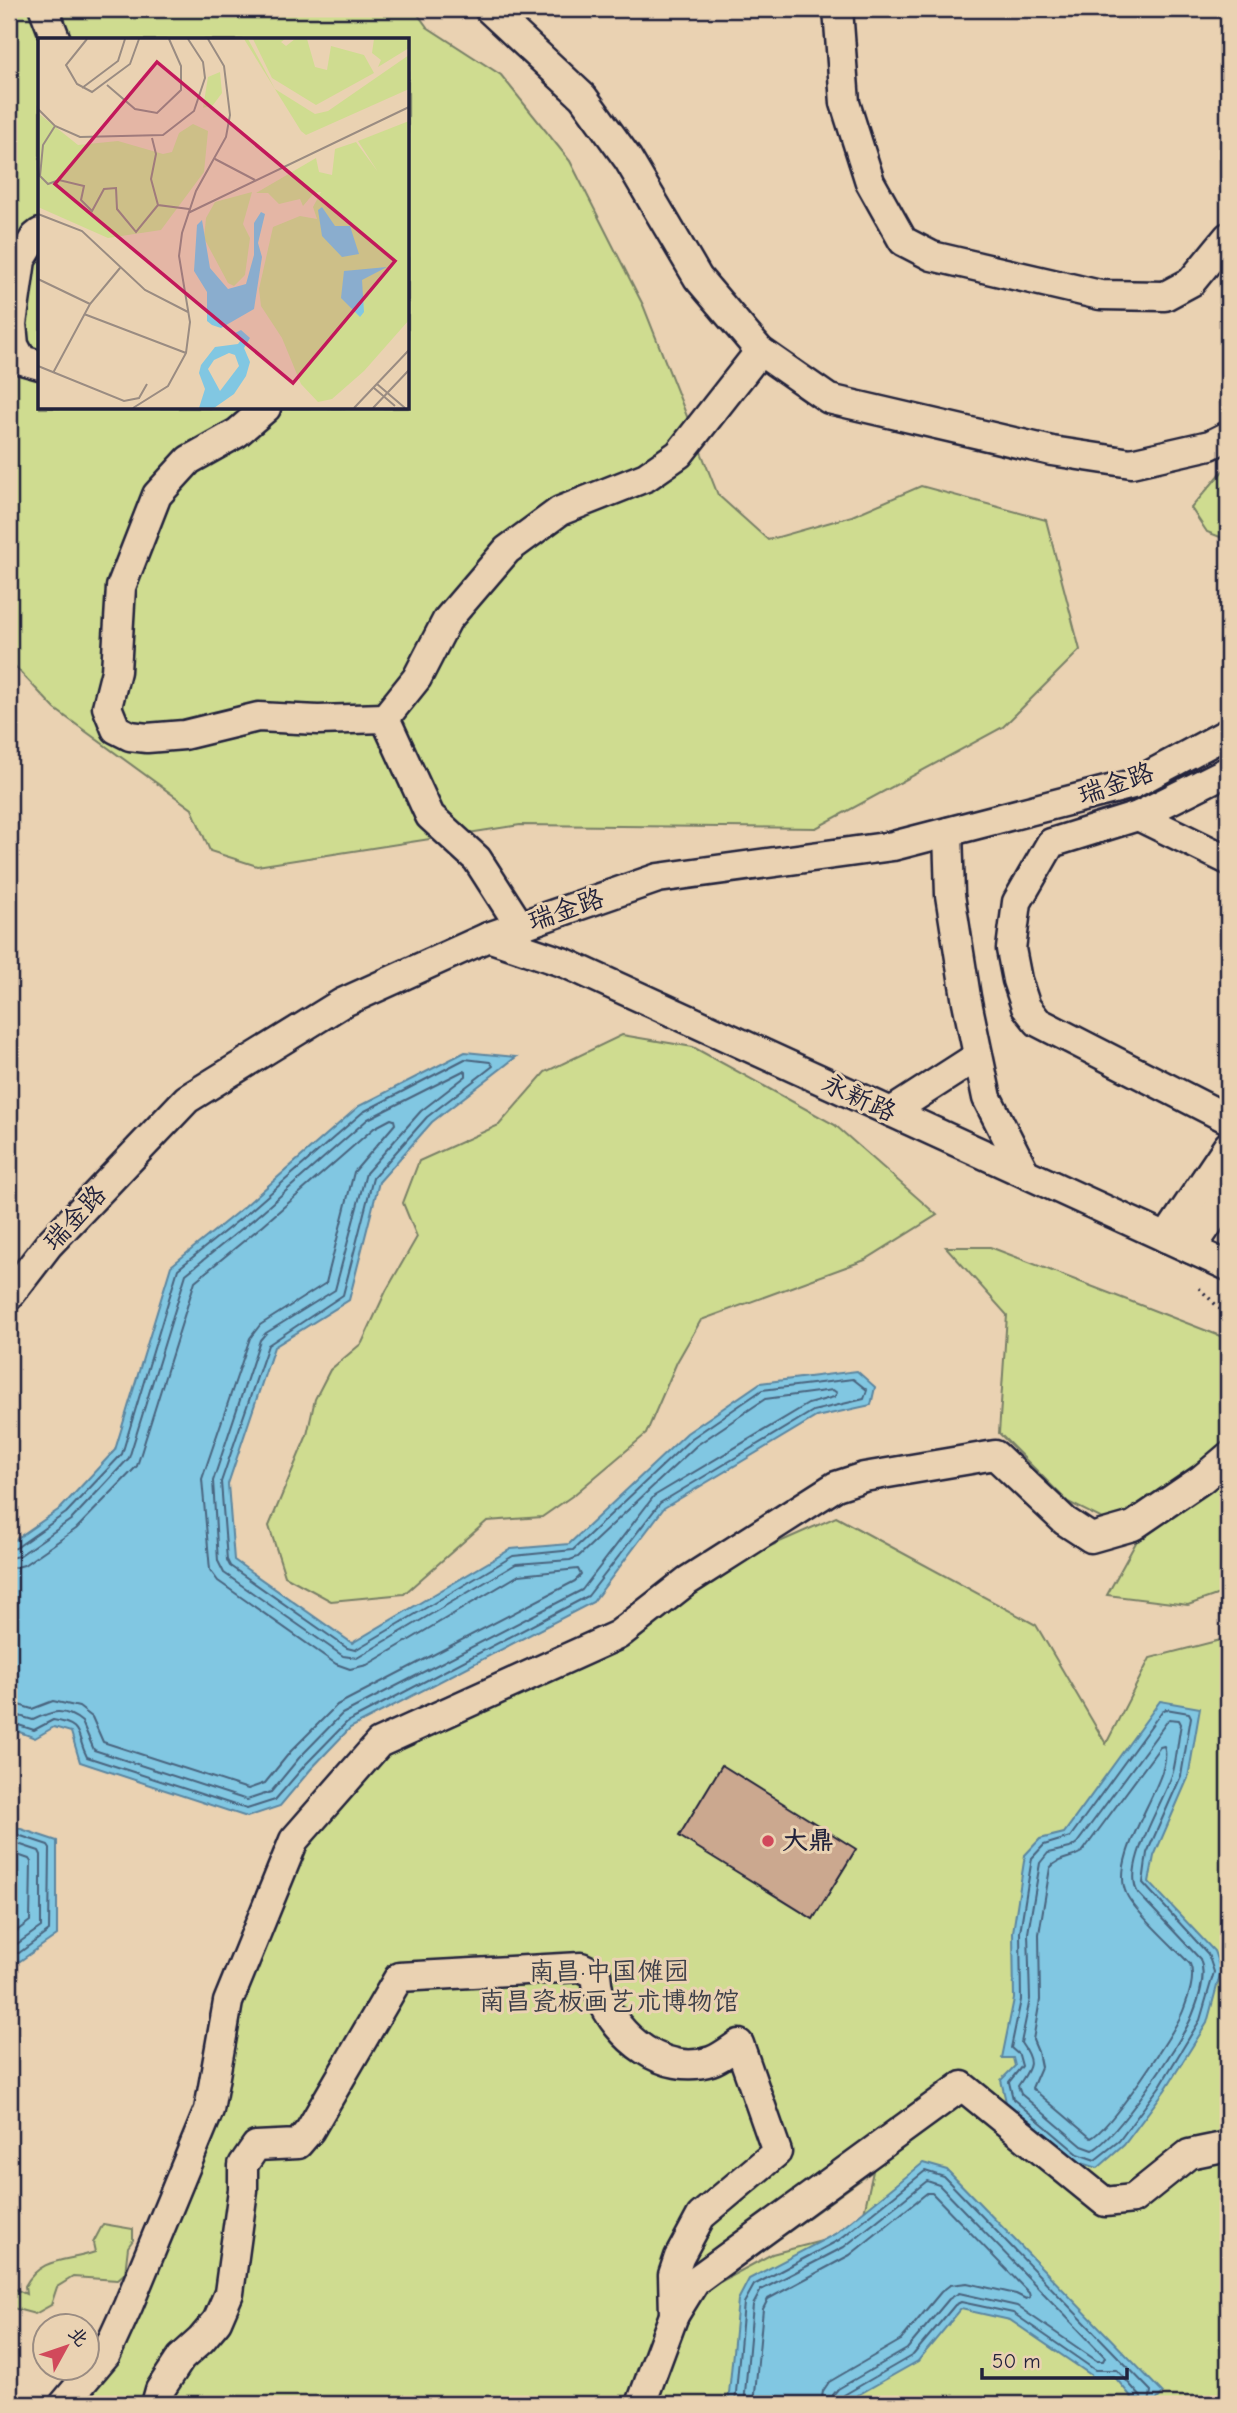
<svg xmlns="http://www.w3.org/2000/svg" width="1237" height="2413" viewBox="0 0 1237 2413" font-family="'Comic Neue','LXGW WenKai TC',sans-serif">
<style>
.green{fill:#cfdc90;stroke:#787f66;stroke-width:2;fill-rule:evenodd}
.water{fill:#81c7e2;stroke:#5b859f;stroke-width:2}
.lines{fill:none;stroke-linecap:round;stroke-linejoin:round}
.shore{stroke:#48647e;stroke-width:2}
.building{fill:#cba88f;stroke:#22223b;stroke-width:2}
.minor-casing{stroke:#22223b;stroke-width:33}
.path{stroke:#22223b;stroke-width:3.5;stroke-dasharray:2 5;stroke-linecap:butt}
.minor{stroke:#ead2b2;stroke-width:28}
.poi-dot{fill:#d1495b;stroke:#ead2b2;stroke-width:2.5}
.labels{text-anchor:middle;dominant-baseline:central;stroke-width:6;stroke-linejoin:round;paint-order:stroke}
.street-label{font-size:26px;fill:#22223b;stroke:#ead2b2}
.poi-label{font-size:26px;font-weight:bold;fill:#22223b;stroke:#ead2b2;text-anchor:start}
.park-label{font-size:26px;fill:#3c3e48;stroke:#ead2b2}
.inset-road{fill:none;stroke:#9a8c82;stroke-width:2}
.view{fill:#c2185b;fill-opacity:0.15;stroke:#c2185b;stroke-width:3.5}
.inset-edge{fill:none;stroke:#22223b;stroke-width:3.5}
</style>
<rect width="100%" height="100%" fill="#ead2b2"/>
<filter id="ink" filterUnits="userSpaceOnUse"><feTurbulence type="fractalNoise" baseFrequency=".0143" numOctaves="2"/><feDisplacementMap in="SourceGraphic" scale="14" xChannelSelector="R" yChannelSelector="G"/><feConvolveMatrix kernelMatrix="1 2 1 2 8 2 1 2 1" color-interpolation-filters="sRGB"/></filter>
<g filter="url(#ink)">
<g class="green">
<path d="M 9,9 L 414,9 L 427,27 L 501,75 L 570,161 L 643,305 L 718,495 L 768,540 L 852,516 L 921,486 L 1046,520 L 1080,650 L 1003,727 L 816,828 L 520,825 L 257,866 L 210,851 L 192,809 L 55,709 L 9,660 ZM 40,40 L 408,40 L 408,408 L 40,408 Z"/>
<polygon points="1228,465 1228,540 1207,532 1191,508"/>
<polygon points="622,1035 693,1047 835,1125 937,1215 865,1260 701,1320 677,1362 646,1434 575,1494 542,1517 487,1521 404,1594 331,1601 285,1576 269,1526 307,1435 315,1399 330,1370 362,1343 386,1291 417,1237 403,1203 419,1161 499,1125 545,1072"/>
<polygon points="946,1247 990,1247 1228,1339 1228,1591 1188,1605 1107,1595 1139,1537 1068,1502 999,1433 1007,1315"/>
<path d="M 836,1517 L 1036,1625 L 1106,1744 L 1150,1658 L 1228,1638 L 1228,2404 L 86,2404 L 118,2349 L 234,2007 L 298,1841 L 388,1744 L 757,1552 ZM 873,2171 L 860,2231 L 772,2254 L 720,2282 Z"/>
<path d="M 103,2224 L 133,2229 L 133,2240 L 128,2247 L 125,2273 L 117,2280 L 73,2277 L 57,2287 L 51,2305 L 35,2314 L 9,2307 L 9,2286 L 26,2294 L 25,2286 C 41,2256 67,2262 95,2252 L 93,2243 Z"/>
</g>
<g class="water">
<polygon points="465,1052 516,1057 432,1122 379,1182 349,1300 274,1347 228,1484 234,1560 352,1643 511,1549 569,1544 687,1433 760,1383 857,1371 875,1387 871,1405 816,1417 664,1508 593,1602 350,1728 311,1769 280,1806 247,1817 80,1762 71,1732 54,1727 35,1738 9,1728 9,1544 61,1508 115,1450 171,1266 245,1206 359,1106"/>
<polygon points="1160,1701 1200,1708 1188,1778 1154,1856 1149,1882 1214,1951 1221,1971 1207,2023 1165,2090 1124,2145 1098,2168 1075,2161 1006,2102 1001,2080 1015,2066 1013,2058 1002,2058 1014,1999 1013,1932 1025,1855 1040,1839 1064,1833"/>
<polygon points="9,1825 57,1841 57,1935 20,1961 9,1959"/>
<polygon points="923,2163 947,2170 1163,2393 1153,2404 1137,2404 1114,2376 1094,2377 1010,2320 961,2309 918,2361 842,2404 728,2404 738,2300 749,2279 835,2234"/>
</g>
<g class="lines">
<g class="shore">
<path d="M 9,1549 L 16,1548 L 66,1513 L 122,1454 L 178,1269 L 250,1211 L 363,1112 L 465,1059 L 490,1062 L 493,1066 L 427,1117 L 373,1178 L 343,1295 L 268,1345 L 221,1482 L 227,1560 L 230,1566 L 347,1648 L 355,1650 L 513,1556 L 573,1550 L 692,1438 L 762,1390 L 853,1379 L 867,1390 L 864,1399 L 813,1411 L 660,1503 L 588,1596 L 347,1722 L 306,1764 L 275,1800 L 247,1809 L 87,1757 C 75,1734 85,1725 53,1720 L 34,1730 L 9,1722"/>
<path d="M 9,1558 L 19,1556 L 72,1519 L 129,1458 L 186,1274 L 255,1218 L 368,1119 L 463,1071 L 466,1072 L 466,1076 L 421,1111 L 366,1173 L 335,1290 L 266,1333 L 260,1340 L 213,1481 L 218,1561 L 224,1573 L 343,1656 L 357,1658 L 516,1564 L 570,1560 L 578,1557 L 697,1445 L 765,1399 L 833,1390 L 837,1393 L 834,1397 L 808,1404 L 654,1496 L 582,1590 L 342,1714 L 299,1758 L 271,1792 L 247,1800 L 94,1750 L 82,1722 C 64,1707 52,1711 33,1720 L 9,1713"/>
<polyline points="9,1569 24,1565 76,1529 137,1466 195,1281 262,1226 374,1128 391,1119 394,1120 395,1124 354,1172 326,1283 260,1325 250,1338 202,1479 210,1570 218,1581 336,1664 350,1669 367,1665 519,1575 578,1569 581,1575 575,1581 337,1705 291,1751 265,1783 248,1789 103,1742 92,1717 79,1707 53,1701 32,1709 9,1702"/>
<polygon points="1166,1709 1189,1713 1191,1717 1181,1776 1147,1853 1143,1883 1208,1954 1214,1972 1200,2020 1160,2086 1119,2141 1095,2160 1078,2154 1013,2099 1009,2082 1022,2066 1019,2055 1011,2048 1021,2000 1020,1932 1032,1858 1044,1845 1070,1837 1162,1711"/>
<path d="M 1169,1719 L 1179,1720 L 1181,1724 C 1178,1739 1177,1756 1173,1772 C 1165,1801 1121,1865 1138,1893 L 1200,1959 C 1207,1976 1199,1999 1192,2016 C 1181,2043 1117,2137 1093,2150 L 1082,2146 L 1021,2094 L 1018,2086 C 1030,2068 1036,2064 1021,2043 L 1030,1999 L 1028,1933 L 1040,1863 L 1048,1853 L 1070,1848 L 1077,1843 Z"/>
<path d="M 1164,1746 C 1176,1776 1108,1852 1126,1893 C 1132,1909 1176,1949 1190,1964 C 1196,1977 1188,1998 1183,2011 C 1174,2034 1110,2129 1091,2138 L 1032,2088 L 1041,2067 L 1038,2052 L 1033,2040 L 1040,2000 L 1039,1934 L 1050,1868 C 1057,1858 1073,1859 1083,1851 L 1160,1747 Z"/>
<polyline points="9,1832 48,1845 50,1848 49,1931 19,1953 9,1953"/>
<polyline points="9,1841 39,1851 41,1855 41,1927 17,1944 9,1944"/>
<polyline points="9,1852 29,1859 31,1862 30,1921 14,1933 9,1933"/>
<polyline points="735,2404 744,2303 754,2285 839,2240 925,2171 944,2177 1151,2391 1149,2404"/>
<polyline points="744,2404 753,2305 761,2290 844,2247 927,2181 939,2185 1105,2357 1103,2361 1097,2361 1017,2306 959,2293 949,2299 907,2349 838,2389 833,2395 831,2404"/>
<polyline points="754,2404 763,2309 768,2299 850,2255 927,2193 932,2193 1029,2293 1030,2297 1026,2299 1016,2294 967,2283 950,2285 941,2292 901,2340 829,2382 823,2391 821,2404"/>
<polyline points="840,2404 844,2395 913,2355 955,2305 961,2302 1013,2313 1095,2370 1117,2370 1141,2397 1142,2404"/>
</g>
</g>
<polygon class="building" points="722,1765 856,1849 813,1919 679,1836"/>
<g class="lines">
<defs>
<g id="minor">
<polyline points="44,9 56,40"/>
<polyline points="489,9 583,97 628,159 698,278 760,351 829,399 1052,451 1131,463 1210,445 1228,436"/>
<polyline points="838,9 845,103 870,182 903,241 932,256 1100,295 1165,296 1191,282 1228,237"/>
<polyline points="40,233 35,237 21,260 12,324 14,345 22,360 40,365"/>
<polyline points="266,408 237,433 189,460 157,495 121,587 116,671 107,707 116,729 130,736 147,738 184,735 258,717 318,720 385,718"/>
<polyline points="1228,771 1138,816 1051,843 1017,902 1011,949 1017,980 1026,1007 1038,1022 1228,1119"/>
<polyline points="1138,816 1228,860"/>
<polyline points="948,832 950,895 966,997 987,1098 1025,1173"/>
<polyline points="520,926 477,859 430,816 385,718 417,678 447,620 507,550 560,511 646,477 679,454 760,351"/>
<polyline points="488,937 565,963 1228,1266"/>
<polyline points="891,1112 978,1056"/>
<polyline points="1166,1238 1228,1146"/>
<polyline points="1191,1249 1228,1195"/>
<polyline points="9,1296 49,1244 187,1099 342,1003 488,937 658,878 893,846 1133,784 1228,733"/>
<polyline points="674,2315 695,2281 962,2086 1105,2202 1133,2199 1189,2154 1228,2146"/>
<polyline points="64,2404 106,2354 128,2306 209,2110 228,2002 294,1840 379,1743 618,1635 687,1581 836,1486 864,1477 995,1455 1065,1521 1091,1538 1133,1526 1202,1479 1228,1457"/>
<path d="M 156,2404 L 160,2390 L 181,2358 L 201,2340 L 217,2321 L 229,2293 L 243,2190 L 243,2165 L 256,2146 L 298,2144 L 310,2130 L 399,1977 L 581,1967 L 596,1974 C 597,1981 597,1989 600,1995 C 617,2038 664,2076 711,2061 C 720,2058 730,2050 739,2044 L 777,2152 L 701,2216 L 679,2257 L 673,2275 L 674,2315 L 641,2404"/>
</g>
</defs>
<use href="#minor" class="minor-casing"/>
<polyline class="path" points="1199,1288 1228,1317"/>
<use href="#minor" class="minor"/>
</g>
</g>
<circle class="poi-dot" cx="768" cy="1841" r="7"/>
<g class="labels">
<g class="street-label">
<text transform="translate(1116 784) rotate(-19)">瑞金路</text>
<text transform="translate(566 910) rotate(-19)">瑞金路</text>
<text transform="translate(859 1098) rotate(25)">永新路</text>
<text transform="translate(75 1218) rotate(-47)">瑞金路</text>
</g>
<g class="poi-label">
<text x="782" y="1841">大鼎</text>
</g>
<g class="park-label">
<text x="609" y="1972">南昌·中国傩园<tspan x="609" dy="30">南昌瓷板画艺术博物馆</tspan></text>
</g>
</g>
<g transform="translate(38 38)">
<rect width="371" height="371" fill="#ead2b2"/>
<path d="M 206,1 L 210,1 L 237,51 L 277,76 L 290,73 L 371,17 L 371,51 L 268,97 L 263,93 ZM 215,1 L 247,1 L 243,4 L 248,8 L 257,1 L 269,1 L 277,29 L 289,32 L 293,8 L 326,17 L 336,35 L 278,67 L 234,40 ZM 336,1 L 371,1 L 371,10 L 340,29 L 343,22 L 334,15 ZM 182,34 L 184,55 L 175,67 L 165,70 L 170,39 ZM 0,75 L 40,107 L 80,103 L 125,116 L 134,114 L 141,95 L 155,86 L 170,93 L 166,134 L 123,192 L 70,200 L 0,169 ZM 371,83 L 371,282 L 326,333 L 294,361 L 280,364 L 263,346 L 244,300 L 223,268 L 221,251 L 235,189 L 262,178 L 279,181 L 275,169 L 283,154 L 276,155 L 265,168 L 262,161 L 241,166 L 230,155 L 218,155 L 278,120 L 281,134 L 294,137 L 297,111 L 318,104 L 340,134 L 320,103 ZM 214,154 L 205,186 L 212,200 L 207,237 L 196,248 L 190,245 L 166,200 L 168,180 L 177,164 Z" fill="#cfdc90"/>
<path d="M 284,169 L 297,188 L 312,188 L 321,216 L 304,219 L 284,198 L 280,172 ZM 223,174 L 227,176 L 220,205 L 224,219 L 216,271 L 183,290 L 174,287 L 169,283 L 169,254 L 156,233 L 159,187 L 164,182 L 172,230 L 190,251 L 208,246 L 216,217 L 216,185 ZM 349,229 L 324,242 L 326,274 L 322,279 L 303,260 L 306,233 ZM 203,292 L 212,300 L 206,310 L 212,324 L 208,338 L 196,356 L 176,370 L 161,370 L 167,351 L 161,335 L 163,327 L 177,309 L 200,306 L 203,302 L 197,295 ZM 191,315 L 197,317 L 201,328 L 182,353 L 170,331 L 176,322 Z" fill="#81c7e2" fill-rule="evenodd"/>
<path class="inset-road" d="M 49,1 L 28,27 L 39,46 L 54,54 L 92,26 L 101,1M 69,47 L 97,71 L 119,75 L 143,52 L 143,28 L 131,1M 44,50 L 80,23 L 87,1M 0,71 L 17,88 L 42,99 L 125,97 L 156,73 L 167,40 L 165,24 L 150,1M 114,100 L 118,116 L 113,141 L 120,167 L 151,171M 177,121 L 217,142M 0,136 L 10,146 L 21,142 L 46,148 L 43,162 L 54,173 L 66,151 L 78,150 L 79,171 L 98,194 L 120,167M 2,138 L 5,107 L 17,88M 150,175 L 371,69M 0,176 L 44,193 L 107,252 L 150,274M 0,241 L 52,266M 46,276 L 148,315M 0,328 L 86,363 L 101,360 L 109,346M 15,335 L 52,266 L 82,230M 339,346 L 367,370M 336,350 L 357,368M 95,370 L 130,348 L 148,315 L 152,284 L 141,218 L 144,195 L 158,153 L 188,99 L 192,77 L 186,28 L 170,1M 316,370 L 371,312M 335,370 L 371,332"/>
<path class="view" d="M 119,24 L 357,223 L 255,345 L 17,146 Z"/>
<rect width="371" height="371" class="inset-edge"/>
</g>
<rect width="1237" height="2413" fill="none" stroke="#ead2b2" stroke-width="35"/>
<rect x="18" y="18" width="1202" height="2378" fill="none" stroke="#22223b" stroke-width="2.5" filter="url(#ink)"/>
<g transform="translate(66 2347) rotate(50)"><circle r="33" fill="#ead2b2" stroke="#9a8c82" stroke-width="2"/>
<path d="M0-5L12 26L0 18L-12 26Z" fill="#d1495b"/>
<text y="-10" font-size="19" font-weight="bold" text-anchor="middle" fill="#22223b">北</text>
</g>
<path d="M982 2368v10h145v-10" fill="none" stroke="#22223b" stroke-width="3.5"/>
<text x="992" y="2368" font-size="21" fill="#22223b" stroke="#ead2b2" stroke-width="5" paint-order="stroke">50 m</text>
</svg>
